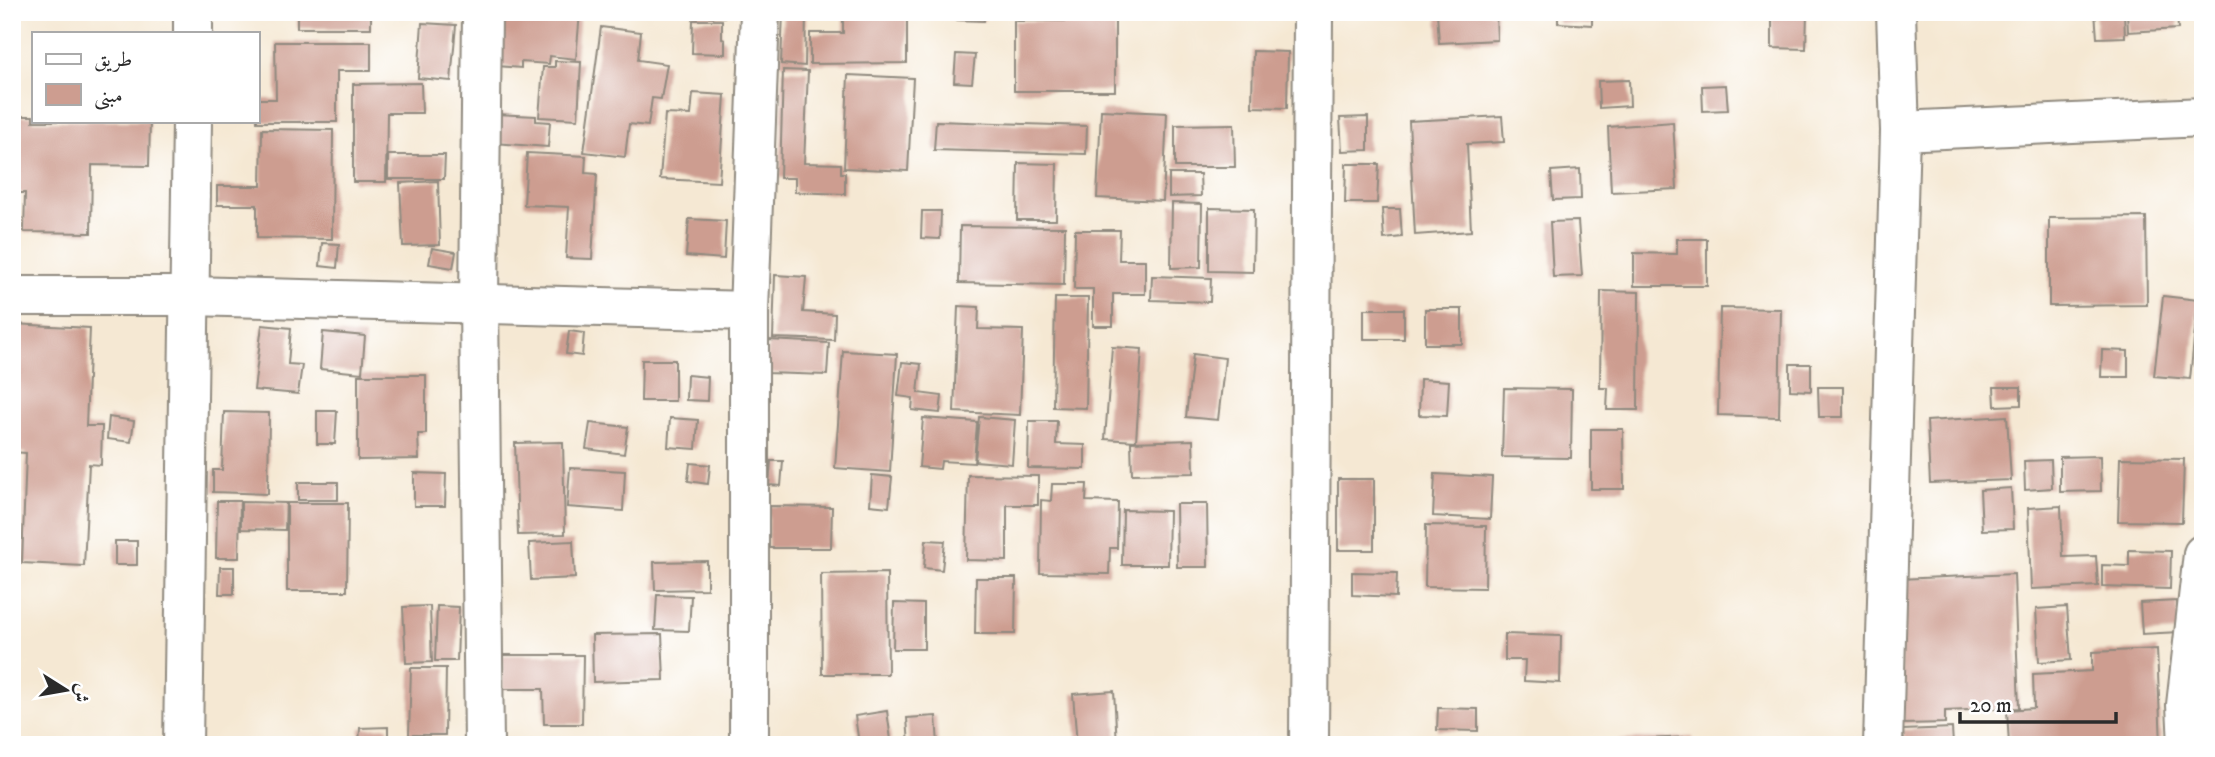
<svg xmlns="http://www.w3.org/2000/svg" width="2215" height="757" viewBox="0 0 2215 757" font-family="'IM FELL DW Pica',Amiri,serif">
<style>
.building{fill:#cd9d90}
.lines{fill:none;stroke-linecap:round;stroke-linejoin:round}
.minor-casing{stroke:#908a7f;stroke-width:42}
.minor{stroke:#fff;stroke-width:38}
</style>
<rect width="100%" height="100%" fill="#fff"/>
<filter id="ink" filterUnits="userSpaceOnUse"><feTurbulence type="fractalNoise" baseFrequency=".0143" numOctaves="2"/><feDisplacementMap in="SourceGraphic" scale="14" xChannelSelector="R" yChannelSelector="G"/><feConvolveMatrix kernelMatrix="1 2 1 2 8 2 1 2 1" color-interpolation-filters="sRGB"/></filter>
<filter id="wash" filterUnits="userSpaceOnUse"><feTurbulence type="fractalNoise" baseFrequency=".00686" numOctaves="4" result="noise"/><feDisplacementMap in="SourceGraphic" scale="28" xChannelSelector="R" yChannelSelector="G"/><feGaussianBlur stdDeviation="1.57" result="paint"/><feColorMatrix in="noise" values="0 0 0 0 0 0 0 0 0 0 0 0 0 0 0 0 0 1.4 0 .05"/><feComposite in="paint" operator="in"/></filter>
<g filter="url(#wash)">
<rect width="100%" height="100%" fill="#f5e8d3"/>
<g id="blocks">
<g class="building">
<rect x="297" y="12" width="74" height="16"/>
<rect x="408" y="12" width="32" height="4"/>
<polygon points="490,12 580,12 576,59 550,56 549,64 521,62 521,68 486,65"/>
<polygon points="694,12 724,12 724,17 694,16"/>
<polygon points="783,12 806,12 805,66 781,64"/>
<polygon points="843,12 907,12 907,63 810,64 810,33 843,33"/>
<polygon points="956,12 985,12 984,21 955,20"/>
<polygon points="1437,12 1496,12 1497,40 1439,43"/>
<polygon points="1558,12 1592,12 1592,25 1558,23"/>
<polygon points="1772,12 1807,12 1806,49 1772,48"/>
<polygon points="2095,12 2124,12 2125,37 2097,38"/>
<polygon points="2127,12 2177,12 2178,29 2128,32"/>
<polygon points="693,20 722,20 722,39 725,40 725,54 692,53"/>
<rect x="1014" y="21" width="101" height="70"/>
<polygon points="422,23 456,25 451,81 418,78"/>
<polygon points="601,27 641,32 638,60 667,64 661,99 652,98 648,126 629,124 625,157 584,152"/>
<polygon points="275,42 371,42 371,71 337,71 337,122 257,122 257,99 276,99"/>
<polygon points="1253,51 1288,52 1287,108 1252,107"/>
<polygon points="956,54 975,55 972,83 954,82"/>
<polygon points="555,61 581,62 578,119 539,117 543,67 555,67"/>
<polygon points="783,70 808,71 804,163 841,164 841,173 845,173 845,194 795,192 795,178 780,178"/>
<polygon points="848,75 913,78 908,171 844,168"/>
<polygon points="1629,80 1630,106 1599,108 1598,81"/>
<polygon points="421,83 422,113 387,113 386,182 353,182 353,84"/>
<polygon points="1726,85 1728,110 1703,111 1702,86"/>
<polygon points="693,93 725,95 719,182 660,179 665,114 691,115"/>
<polygon points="1101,110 1167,113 1163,201 1097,198"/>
<polygon points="495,114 536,116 536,121 550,122 548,147 493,143"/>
<polygon points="12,116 33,116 33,121 150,121 149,166 92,165 91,233 24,232 25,193 12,193"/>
<polygon points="1502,116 1504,142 1467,144 1471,231 1415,235 1409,121"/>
<polygon points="1368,117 1368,150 1342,151 1340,118"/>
<polygon points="936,121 1087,126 1086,154 934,150"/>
<polygon points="1673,122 1677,189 1611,192 1608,127"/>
<polygon points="1234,124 1235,167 1175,167 1175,125"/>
<polygon points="262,129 333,130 332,239 257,238 257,205 217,205 217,186 261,186"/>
<polygon points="527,153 586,156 585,173 597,174 592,259 566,258 569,207 524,205"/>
<polygon points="388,155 445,155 444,179 388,179"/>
<polygon points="1018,163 1057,164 1056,220 1017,220"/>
<polygon points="1346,164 1379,164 1377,203 1345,203"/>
<polygon points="1580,169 1581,199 1553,200 1551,171"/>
<polygon points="1169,174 1200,174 1201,196 1169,197"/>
<polygon points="438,181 440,245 403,246 400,183"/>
<polygon points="1172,203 1202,204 1201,267 1171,268"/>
<polygon points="1209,208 1254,209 1253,272 1209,271"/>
<polygon points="1382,209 1400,209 1402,237 1384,239"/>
<polygon points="922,211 941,211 940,239 921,238"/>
<polygon points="2146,217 2147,305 2049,306 2049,218"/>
<polygon points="689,219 726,221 724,259 686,256"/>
<polygon points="1578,221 1582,276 1553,277 1550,222"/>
<polygon points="960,226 1065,227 1064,285 959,283"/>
<polygon points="1075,230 1120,230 1119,260 1145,260 1145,294 1113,294 1113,326 1093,326 1093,289 1074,289"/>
<polygon points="1677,239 1707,239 1707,286 1634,286 1634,253 1677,254"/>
<polygon points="322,243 339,244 337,268 320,266"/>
<polygon points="432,248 456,252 453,268 429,264"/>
<polygon points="775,275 806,277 803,312 835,314 834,340 773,338"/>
<polygon points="1152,276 1211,278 1210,302 1151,300"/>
<polygon points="1601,291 1639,292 1638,410 1607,410 1608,388 1600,388"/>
<polygon points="2163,296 2198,300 2190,379 2154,376"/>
<polygon points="1055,298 1088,298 1086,408 1053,407"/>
<polygon points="958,306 979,307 978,329 1023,330 1020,415 954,412"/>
<polygon points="1720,308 1781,309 1779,417 1718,415"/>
<rect x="1364" y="309" width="40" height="30"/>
<rect x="1425" y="309" width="37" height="35"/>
<polygon points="12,324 90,328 86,426 102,426 101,465 89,464 84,566 22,563 26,453 12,452"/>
<polygon points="262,325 291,328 288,364 302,365 298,394 254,390"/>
<polygon points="569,331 584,333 582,356 566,354"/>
<polygon points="323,332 365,336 362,373 320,369"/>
<polygon points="768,340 829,343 827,375 767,373"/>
<polygon points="1112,347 1142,349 1136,441 1105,439"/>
<polygon points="2102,350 2128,351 2128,377 2101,377"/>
<polygon points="843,351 897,354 890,472 835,468"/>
<polygon points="1193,354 1225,358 1218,420 1186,417"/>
<polygon points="642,360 675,360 675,401 641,401"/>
<polygon points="902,362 921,364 918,393 942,396 940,413 912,410 913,398 898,396"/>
<polygon points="1790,364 1811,364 1811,391 1790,390"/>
<polygon points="358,375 426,375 426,434 418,434 419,459 358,460"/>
<polygon points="687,375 708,377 707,401 686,400"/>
<polygon points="1420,379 1449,381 1447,416 1419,415"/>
<polygon points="1818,387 1843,387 1843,417 1819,417"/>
<polygon points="1994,387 2021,387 2021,405 1995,406"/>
<polygon points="1504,388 1572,389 1571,458 1502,457"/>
<polygon points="317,411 337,411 335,444 317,444"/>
<polygon points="224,412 269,413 268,494 213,492 213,470 222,470"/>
<polygon points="2007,416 2011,480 1930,483 1927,421"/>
<polygon points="109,417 134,421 131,442 107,439"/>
<polygon points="979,417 1015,420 1012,464 975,461"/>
<polygon points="670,418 698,420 696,449 668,447"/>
<polygon points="923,418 977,422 974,463 941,461 940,469 919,467"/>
<polygon points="1029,421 1057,421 1056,444 1085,445 1085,469 1028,468"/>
<polygon points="590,423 628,427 624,454 586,449"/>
<polygon points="1591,429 1623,429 1624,489 1591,489"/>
<polygon points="1193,440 1194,473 1132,474 1131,442"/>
<polygon points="563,442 565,534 518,535 515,443"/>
<polygon points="2100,456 2101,491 2060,492 2060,457"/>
<polygon points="2120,458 2184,459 2182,522 2118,521"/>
<polygon points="2051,460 2052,488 2025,490 2024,461"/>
<polygon points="771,461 783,461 781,486 769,485"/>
<polygon points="690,463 710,465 708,484 688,481"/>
<polygon points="570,468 625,471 623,511 567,507"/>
<polygon points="414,473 446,474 445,506 414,506"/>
<polygon points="1435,474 1492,477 1490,519 1433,516"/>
<polygon points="872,475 892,477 889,507 870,505"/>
<polygon points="968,475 1038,476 1038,505 1007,505 1007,561 966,560"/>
<rect x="1338" y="479" width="36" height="71"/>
<rect x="298" y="482" width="40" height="18"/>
<polygon points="1052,484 1087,484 1086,501 1118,502 1117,548 1110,548 1109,574 1040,573 1041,500 1051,501"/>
<polygon points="2011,488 2013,529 1982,530 1980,490"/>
<polygon points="217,501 240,501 239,558 216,558"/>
<polygon points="241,502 286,503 285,530 241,529"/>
<polygon points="287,503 348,503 347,591 287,591"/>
<polygon points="1176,504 1207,504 1208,567 1177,567"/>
<polygon points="769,506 832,507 831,548 768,548"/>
<polygon points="2061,506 2063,557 2096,556 2098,586 2031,589 2028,508"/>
<polygon points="1123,510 1169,511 1168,565 1122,565"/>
<polygon points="1426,525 1486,526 1485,588 1425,587"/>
<polygon points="926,540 945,541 942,570 924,568"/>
<rect x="115" y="541" width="22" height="24"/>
<polygon points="573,541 575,578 531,580 529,543"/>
<polygon points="2129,550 2171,551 2170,589 2102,587 2102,565 2129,566"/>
<polygon points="707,561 707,589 655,590 654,562"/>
<polygon points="220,567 234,567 234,594 219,594"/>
<polygon points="1352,572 1397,573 1396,597 1352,595"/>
<polygon points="887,573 888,674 822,674 821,574"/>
<polygon points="2014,574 2019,708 1945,711 1945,723 1903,724 1898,579"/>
<polygon points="976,578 1016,578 1015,634 975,634"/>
<polygon points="657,595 691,596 689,631 655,630"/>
<polygon points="2177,601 2179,632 2142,634 2140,603"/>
<polygon points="894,603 924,604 924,649 893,649"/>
<polygon points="430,606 432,662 406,663 403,607"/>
<polygon points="437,606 459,607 457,661 435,661"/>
<polygon points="2067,607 2071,660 2039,662 2036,609"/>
<polygon points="662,634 664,680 593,682 592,635"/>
<polygon points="1505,634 1561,636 1560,683 1524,681 1525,660 1505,660"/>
<polygon points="2157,649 2161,745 2009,745 2007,710 2034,708 2033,674 2092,671 2092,652"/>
<polygon points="502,655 583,655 582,724 544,724 543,689 503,689"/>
<polygon points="411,668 446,668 445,735 409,735"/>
<polygon points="1114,691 1117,745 1077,745 1073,694"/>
<polygon points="1438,708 1478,709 1478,731 1437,730"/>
<polygon points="887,711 891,740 859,744 855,716"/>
<polygon points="936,716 938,745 909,745 907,718"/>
<polygon points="388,727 388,744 359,745 360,728"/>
<polygon points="1952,728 1953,745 1904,745 1903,730"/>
<polygon points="1692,737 1692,745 1619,745 1618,740"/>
</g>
</g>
</g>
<g filter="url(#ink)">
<use href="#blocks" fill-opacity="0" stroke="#908a7f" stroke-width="2"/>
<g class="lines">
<defs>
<g id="minor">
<polyline points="482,12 479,302 484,745"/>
<polyline points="193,33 193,12"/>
<polyline points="1900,131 2203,117"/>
<polyline points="12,296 191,296 749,311"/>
<polyline points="183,745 192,121"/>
<polyline points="749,745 749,311 760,12"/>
<polyline points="1309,745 1313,12"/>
<polyline points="1883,745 1900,131 1896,12"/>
<polyline points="2188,745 2186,705 2203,554"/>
</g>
</defs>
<use href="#minor" class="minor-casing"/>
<use href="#minor" class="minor"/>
</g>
</g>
<rect width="2215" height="757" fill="none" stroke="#fff" stroke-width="42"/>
<rect x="32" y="32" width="228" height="91" fill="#ffffff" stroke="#aaaaaa" stroke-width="2"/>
<rect x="46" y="54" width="35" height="10" fill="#ffffff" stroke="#aaaaaa" stroke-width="2"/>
<text x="94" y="66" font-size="21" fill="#2b2b2b">طريق</text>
<rect x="46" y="84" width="35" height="21" fill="#cd9d90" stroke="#aaaaaa" stroke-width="2"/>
<text x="94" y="102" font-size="21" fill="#2b2b2b">مبنى</text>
<g transform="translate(66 690) rotate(101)" stroke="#ffffff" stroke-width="5" paint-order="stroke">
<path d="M0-5L12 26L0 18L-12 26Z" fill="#2b2b2b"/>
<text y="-10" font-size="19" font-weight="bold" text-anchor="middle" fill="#2b2b2b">ش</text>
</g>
<path d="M1960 712v10h156v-10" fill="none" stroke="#2b2b2b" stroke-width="3.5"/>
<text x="1970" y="712" font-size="21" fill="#2b2b2b" stroke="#ffffff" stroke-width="5" paint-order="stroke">20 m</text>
</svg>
